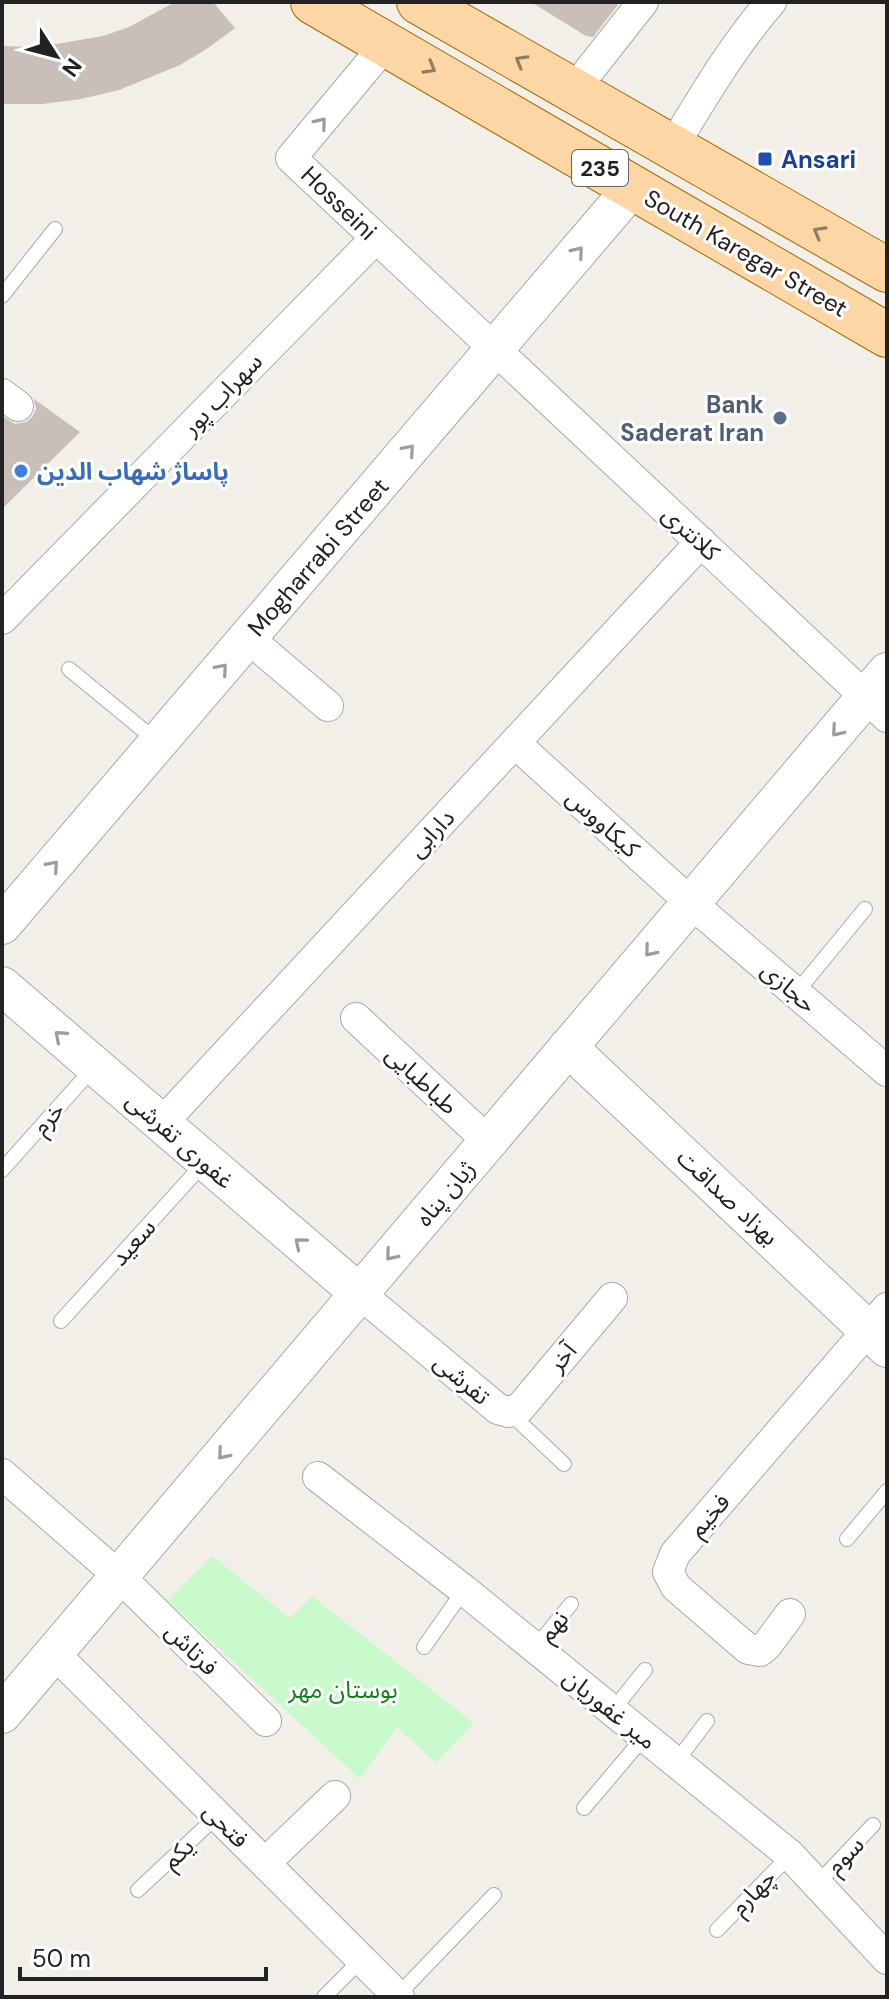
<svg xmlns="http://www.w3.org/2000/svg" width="889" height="1999" viewBox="0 0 889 1999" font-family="'DM Sans','Noto Sans Arabic',sans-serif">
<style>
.park{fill:#c8facc}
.building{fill:#c7bfb8}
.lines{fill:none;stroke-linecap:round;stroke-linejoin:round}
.service-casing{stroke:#a9a9a9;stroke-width:16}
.minor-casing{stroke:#a9a9a9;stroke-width:32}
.tertiary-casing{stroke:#a9a9a9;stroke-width:40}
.primary-casing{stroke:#a06b00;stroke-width:46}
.service{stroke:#fff;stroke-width:14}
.minor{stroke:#fff;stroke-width:30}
.tertiary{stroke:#fff;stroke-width:38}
.primary{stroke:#fcd6a4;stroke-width:44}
.oneway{stroke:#8f7c63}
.oneway2{stroke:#9c9c9c}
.transit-dot{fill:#1a4fb4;stroke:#fff;stroke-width:3}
.service-dot{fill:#5c6f8a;stroke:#fff;stroke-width:3}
.shop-dot{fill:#3f7fe0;stroke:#fff;stroke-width:3}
.labels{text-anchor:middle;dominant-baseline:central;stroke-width:6;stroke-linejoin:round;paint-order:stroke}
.shield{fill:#fff;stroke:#646464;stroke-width:2}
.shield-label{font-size:22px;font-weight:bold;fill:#222}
.transit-label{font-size:24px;font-weight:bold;fill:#164399;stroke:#fff;text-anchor:start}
.street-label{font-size:24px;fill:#222;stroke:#fff}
.service-label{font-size:24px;font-weight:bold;fill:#4e5e75;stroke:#fff;text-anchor:end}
.shop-label{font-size:24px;font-weight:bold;fill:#366cbe;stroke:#fff;text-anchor:start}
.park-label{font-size:24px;fill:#0c8416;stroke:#fff}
</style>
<rect width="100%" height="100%" fill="#f2efe9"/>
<polygon class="park" points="212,1556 290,1618 312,1596 474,1723 436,1763 397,1727 360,1779 168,1601"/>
<g class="building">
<polygon points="175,2 213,2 235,28 208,48 180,65 119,90 81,99 42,104 2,104 2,46 39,47 103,36 129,27"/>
<polygon points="531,2 620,2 593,37 586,36"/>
<polygon points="34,399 80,432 2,509 2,416 15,424 26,422 32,417 36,409"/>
</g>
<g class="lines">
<defs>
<g id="service">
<polyline points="2,296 55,229"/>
<polyline points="69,669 159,743"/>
<polyline points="796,993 865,909"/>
<polyline points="2,1170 95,1066"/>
<polyline points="61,1321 205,1162"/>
<polyline points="510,1413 564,1464"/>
<polyline points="847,1539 887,1491"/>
<polyline points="424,1647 464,1590"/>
<polyline points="535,1648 571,1604"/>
<polyline points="612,1711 645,1670"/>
<polyline points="676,1762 707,1721"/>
<polyline points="584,1808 644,1737"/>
<polyline points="817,1884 873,1825"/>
<polyline points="138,1890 217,1816"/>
<polyline points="717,1930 790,1855"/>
<polyline points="397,1996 494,1895"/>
<polyline points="324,1997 361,1960"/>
</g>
<g id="minor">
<polyline points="387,43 291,158 887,717"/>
<polyline points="573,91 643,2"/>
<path d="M 672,148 C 703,97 732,47 771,2"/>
<polyline points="2,394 18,406"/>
<polyline points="2,619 376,238"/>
<polyline points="248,638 328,706"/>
<polyline points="515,743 691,903 887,1071"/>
<polyline points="356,1018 488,1141"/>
<polyline points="161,1124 701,542"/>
<polyline points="359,1293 498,1409 509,1412 520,1408 612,1298"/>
<polyline points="2,1474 119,1576 266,1721"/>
<polyline points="318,1477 464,1590 790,1855 887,1959"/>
<polyline points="790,1614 767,1645 760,1651 748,1649 676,1587 668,1572 675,1554 887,1308"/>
<polyline points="54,1653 399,1997"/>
<polyline points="265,1863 335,1796"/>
</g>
<g id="tertiary">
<polyline points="2,925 633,187"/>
<polyline points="2,986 359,1293"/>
<polyline points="568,1047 887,1348"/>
<polyline points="2,1714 887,672"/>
</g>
<g id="primary">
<polyline points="313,2 887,335"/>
<polyline points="419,2 887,270"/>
</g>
</defs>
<use href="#service" class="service-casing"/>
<use href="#minor" class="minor-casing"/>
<use href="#tertiary" class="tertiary-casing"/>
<use href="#primary" class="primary-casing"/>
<use href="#service" class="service"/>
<use href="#minor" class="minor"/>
<use href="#tertiary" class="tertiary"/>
<use href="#primary" class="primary"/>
</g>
<defs><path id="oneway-chevron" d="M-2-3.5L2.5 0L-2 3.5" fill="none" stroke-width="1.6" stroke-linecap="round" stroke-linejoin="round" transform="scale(2)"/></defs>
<g class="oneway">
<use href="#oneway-chevron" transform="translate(521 61) rotate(-150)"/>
<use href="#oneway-chevron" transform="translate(430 68) rotate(30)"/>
<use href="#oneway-chevron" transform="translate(819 232) rotate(-150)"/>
</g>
<g class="oneway2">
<use href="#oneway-chevron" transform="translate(321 123) rotate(-50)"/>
<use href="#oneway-chevron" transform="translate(578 252) rotate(-50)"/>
<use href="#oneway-chevron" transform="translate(409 450) rotate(-49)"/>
<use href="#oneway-chevron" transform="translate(222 669) rotate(-49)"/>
<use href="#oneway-chevron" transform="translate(837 731) rotate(130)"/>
<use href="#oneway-chevron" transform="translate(53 866) rotate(-49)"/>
<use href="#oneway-chevron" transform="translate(650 951) rotate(130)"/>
<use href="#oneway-chevron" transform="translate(60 1036) rotate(-139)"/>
<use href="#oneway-chevron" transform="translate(300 1243) rotate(-140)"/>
<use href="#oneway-chevron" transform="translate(391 1255) rotate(130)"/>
<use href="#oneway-chevron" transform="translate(223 1454) rotate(130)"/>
</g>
<rect class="transit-dot" x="757" y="151" width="16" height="16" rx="4"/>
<circle class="service-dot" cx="780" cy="418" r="8"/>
<circle class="shop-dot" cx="21" cy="471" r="8"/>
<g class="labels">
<rect class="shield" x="572" y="150" width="56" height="36" rx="6"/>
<g class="shield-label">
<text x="600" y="168">235</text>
</g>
<g class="transit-label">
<text x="781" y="159">Ansari</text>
</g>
<g class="street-label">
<text transform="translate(339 203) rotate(44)">Hosseini</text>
<text transform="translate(746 253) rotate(30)">South Karegar Street</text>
<text transform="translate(222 394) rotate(-46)">سهراب پور</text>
<text transform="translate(691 533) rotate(43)">کلانتری</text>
<text transform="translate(318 557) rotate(-49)">Mogharrabi Street</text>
<text transform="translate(603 823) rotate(42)">کیکاووس</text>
<text transform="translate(431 833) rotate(-47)">دارابی</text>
<text transform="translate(789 987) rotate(41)">حجازی</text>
<text transform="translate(422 1080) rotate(43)">طباطبایی</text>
<text transform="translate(48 1118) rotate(-48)">خرم</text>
<text transform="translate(180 1140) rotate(41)">غفوری تفرشی</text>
<text transform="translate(445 1193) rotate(-50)">ژیان پناه</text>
<text transform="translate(728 1197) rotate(43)">بهزاد صداقت</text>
<text transform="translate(133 1242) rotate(-48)">سعید</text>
<text transform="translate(562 1357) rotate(-50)">آخر</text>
<text transform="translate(462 1379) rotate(40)">تفرشی</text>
<text transform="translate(709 1515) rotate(-49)">فخیم</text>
<text transform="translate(553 1626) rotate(-51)">نهم</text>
<text transform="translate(192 1649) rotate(45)">فرتاش</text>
<text transform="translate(610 1709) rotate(39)">میر غفوریان</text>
<text transform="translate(226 1825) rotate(45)">فتحی</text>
<text transform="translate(178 1853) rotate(-43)">یکم</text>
<text transform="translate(845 1855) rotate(-46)">سوم</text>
<text transform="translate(753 1892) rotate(-46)">چهارم</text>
</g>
<g class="service-label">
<text x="764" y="404">Bank<tspan x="764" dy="28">Saderat Iran</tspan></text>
</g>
<g class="shop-label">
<text x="37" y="471">پاساژ شهاب الدین</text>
</g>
<g class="park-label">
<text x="343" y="1689">بوستان مهر</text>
</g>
</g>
<rect width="889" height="1999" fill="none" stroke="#222222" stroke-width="8"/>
<g transform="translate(56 56) rotate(126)" stroke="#ffffff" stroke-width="6" paint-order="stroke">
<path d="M0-6L14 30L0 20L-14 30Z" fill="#222222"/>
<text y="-12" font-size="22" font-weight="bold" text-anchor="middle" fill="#222222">N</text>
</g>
<path d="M20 1967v12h246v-12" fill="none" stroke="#222222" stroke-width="4"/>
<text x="32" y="1967" font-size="24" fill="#222222" stroke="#ffffff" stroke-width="6" paint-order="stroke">50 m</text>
</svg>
